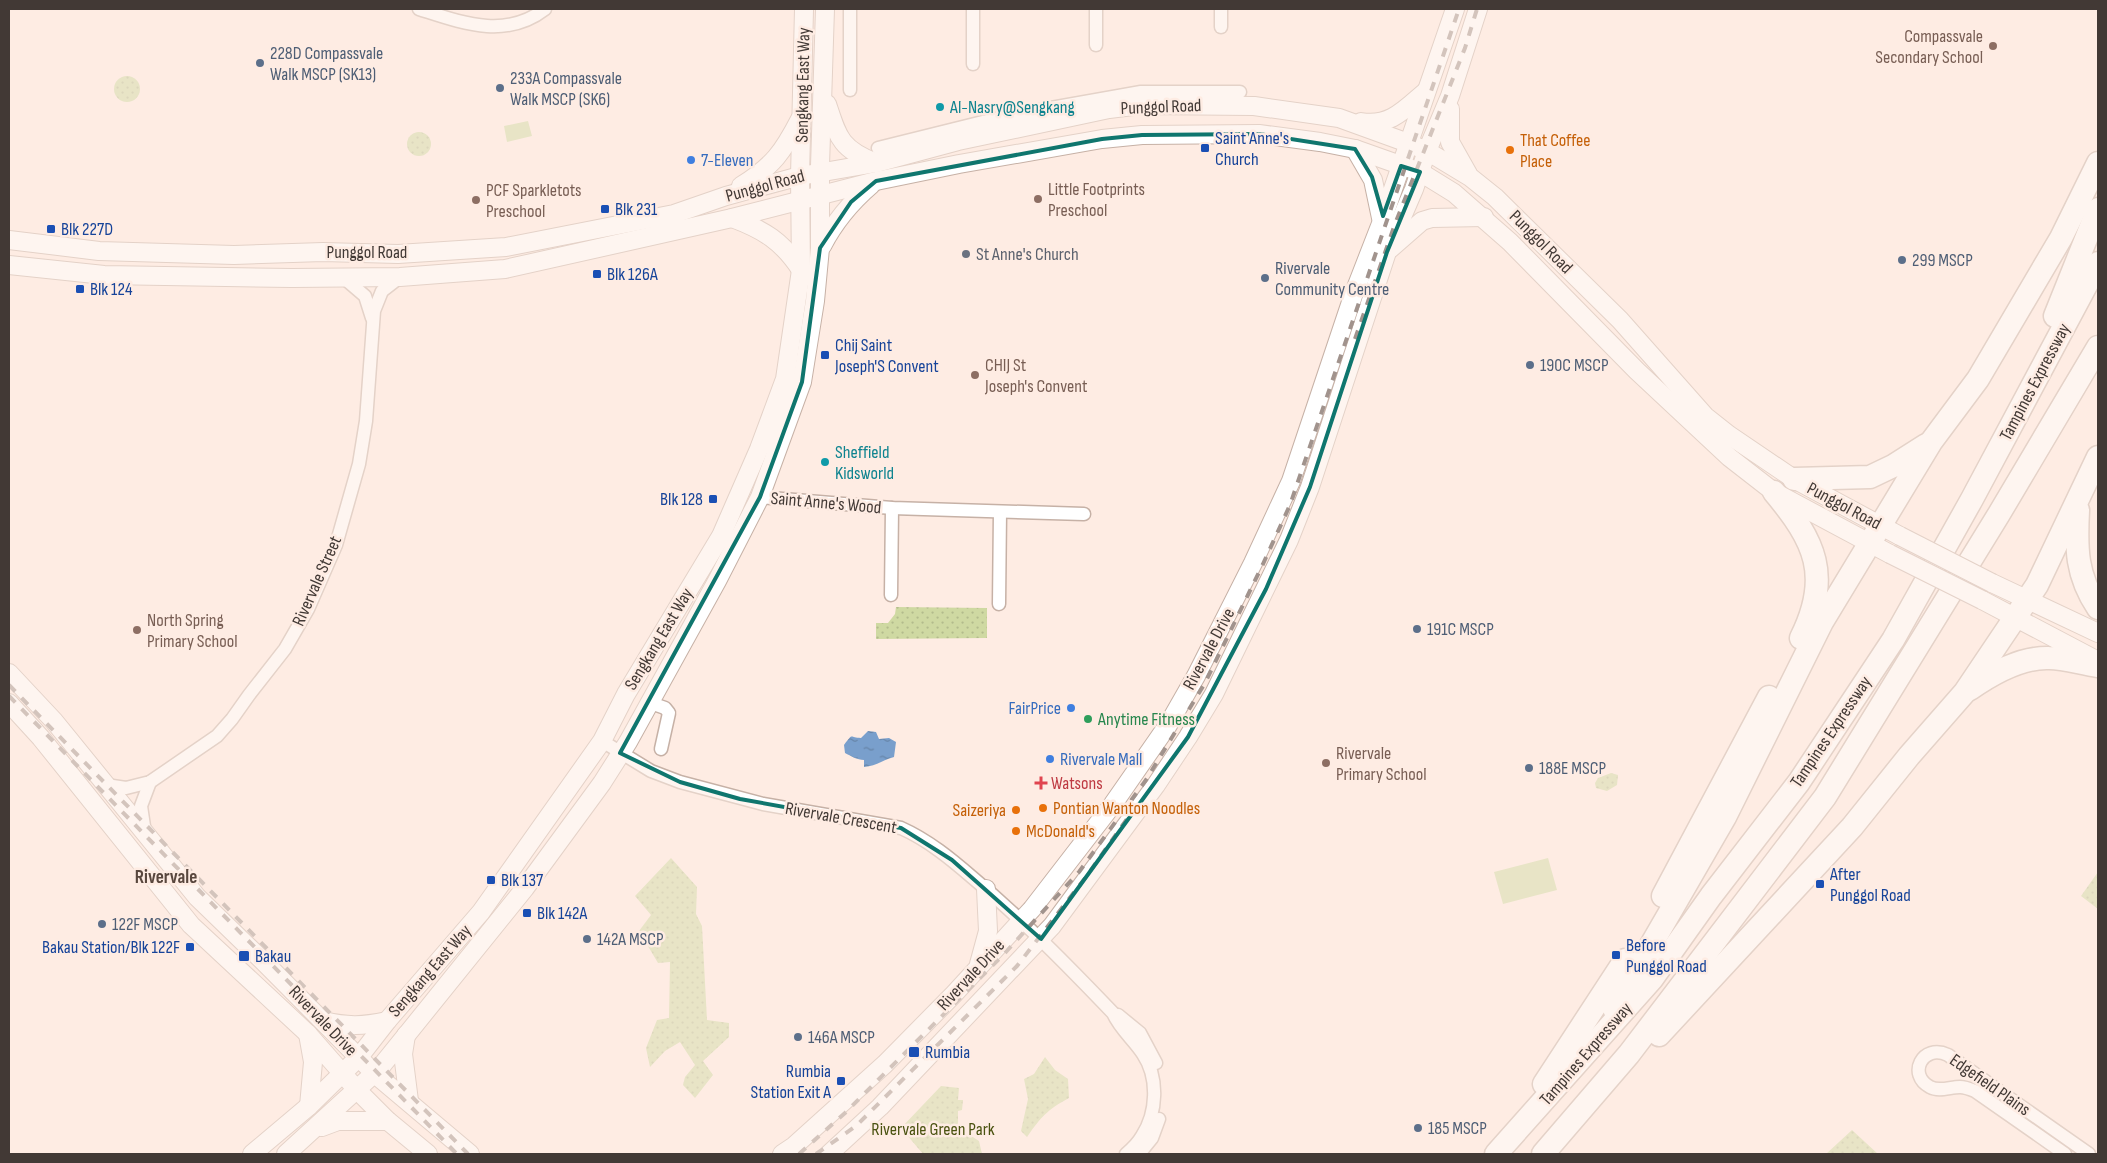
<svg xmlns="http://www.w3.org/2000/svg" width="2107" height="1163" viewBox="0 0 2107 1163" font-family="'Sofia Sans Condensed',sans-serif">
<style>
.park{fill:url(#park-dots)}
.pitch{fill:#cfd9a2}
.water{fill:url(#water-ripples)}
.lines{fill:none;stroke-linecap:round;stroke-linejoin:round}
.street-casing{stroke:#c6b1a6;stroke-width:15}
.secondary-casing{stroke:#c6b1a6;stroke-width:20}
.highway-casing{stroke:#c6b1a6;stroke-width:25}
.street{stroke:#fff;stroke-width:12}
.secondary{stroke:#fff;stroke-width:18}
.highway{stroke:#fff;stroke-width:22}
.rail{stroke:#a1938d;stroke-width:4;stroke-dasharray:9 9;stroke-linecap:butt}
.secondary-bridge-casing{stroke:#c6b1a6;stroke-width:20;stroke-linecap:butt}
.secondary-bridge{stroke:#fff;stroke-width:18}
.marked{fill:none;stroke:#0f766e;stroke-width:4;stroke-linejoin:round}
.education-dot{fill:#8d6e63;stroke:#feece3;stroke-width:2}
.service-dot{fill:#5c6f8a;stroke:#feece3;stroke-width:2}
.culture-dot{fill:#0f9aa8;stroke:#feece3;stroke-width:2}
.transit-dot{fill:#1a4fb4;stroke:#feece3;stroke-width:2}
.food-dot{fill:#e8710a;stroke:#feece3;stroke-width:2}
.shop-dot{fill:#3f7fe0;stroke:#feece3;stroke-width:2}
.worship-dot{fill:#6b7280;stroke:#feece3;stroke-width:2}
.leisure-dot{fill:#2e9e5b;stroke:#feece3;stroke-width:2}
.health-dot{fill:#e0444e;stroke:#feece3;stroke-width:2}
.labels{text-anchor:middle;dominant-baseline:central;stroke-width:5;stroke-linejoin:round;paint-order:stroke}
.education-label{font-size:18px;fill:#785e54;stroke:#feece3;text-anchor:start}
.service-label{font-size:18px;fill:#4e5e75;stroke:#feece3;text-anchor:start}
.street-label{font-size:18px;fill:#423935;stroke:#feece3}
.culture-label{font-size:18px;fill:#0d838f;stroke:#feece3;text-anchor:start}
.transit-label{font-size:18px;fill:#164399;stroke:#feece3;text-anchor:start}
.food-label{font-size:18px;fill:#c56008;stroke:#feece3;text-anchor:start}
.shop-label{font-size:18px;fill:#366cbe;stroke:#feece3;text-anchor:start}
.worship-label{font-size:18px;fill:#5b616d;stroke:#feece3;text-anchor:start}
.leisure-label{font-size:18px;fill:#27864d;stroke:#feece3;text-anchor:start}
.health-label{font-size:18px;fill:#be3a42;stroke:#feece3;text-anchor:start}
.park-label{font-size:18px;fill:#4a5210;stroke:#feece3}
.neighbourhood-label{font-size:19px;font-weight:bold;fill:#59473e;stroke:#feece3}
</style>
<defs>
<pattern id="park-dots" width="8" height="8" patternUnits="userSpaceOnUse" patternTransform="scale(1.25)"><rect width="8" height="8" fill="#cfd9a2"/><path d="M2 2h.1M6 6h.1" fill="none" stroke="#b3bb8c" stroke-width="1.8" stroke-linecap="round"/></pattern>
<pattern id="water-ripples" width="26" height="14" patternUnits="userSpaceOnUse" patternTransform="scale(1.25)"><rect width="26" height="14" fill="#799fcc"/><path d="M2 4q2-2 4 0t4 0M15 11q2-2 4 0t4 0" fill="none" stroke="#6583a6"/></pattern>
</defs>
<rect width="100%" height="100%" fill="#feece3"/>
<g class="park">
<circle cx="127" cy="89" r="13"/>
<circle cx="419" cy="144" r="12"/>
<polygon points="896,607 987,608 987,638 876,639 876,623 888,623 895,614"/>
<polygon points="1611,773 1618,775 1617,785 1607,791 1596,788 1595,783 1598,778"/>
<polygon points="671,858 697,887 696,914 702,926 707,1020 729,1023 729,1037 703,1061 713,1075 695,1098 683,1085 685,1077 695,1065 680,1042 665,1051 650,1067 646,1048 657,1020 669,1018 670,962 658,963 639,931 651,915 635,896"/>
<polygon points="2098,872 2098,909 2081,896"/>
<path d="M 1045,1057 L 1055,1070 L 1068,1079 L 1069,1098 C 1047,1110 1041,1117 1027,1137 L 1021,1131 L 1028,1099 L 1024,1079 L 1034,1074 Z"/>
<polygon points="941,1086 959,1088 958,1100 963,1100 962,1110 958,1111 958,1125 964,1125 965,1132 979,1141 982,1154 923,1154 901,1128"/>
<polygon points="1852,1130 1878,1154 1826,1154"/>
</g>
<g class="pitch">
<polygon points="528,121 532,136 507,142 504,126"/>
<polygon points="1548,858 1557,890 1503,904 1494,872"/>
</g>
<path class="water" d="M 868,731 L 876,732 L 879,739 L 889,738 L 896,742 L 894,757 C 883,760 876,766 864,767 L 864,760 C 857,760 851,756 845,753 L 844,745 C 854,732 849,738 861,738 Z"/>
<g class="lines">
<defs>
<g id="street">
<path d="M 419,9 C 460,22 505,40 545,9"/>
<polyline points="973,9 973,64"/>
<polyline points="1096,9 1096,45"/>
<polyline points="1221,27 1221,9"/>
<polyline points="850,90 850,9"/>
<polyline points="878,148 1011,115 1141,92 1240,92"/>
<polyline points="344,278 365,296 372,318"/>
<polyline points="760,497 892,508 1084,514"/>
<polyline points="891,595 892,508"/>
<polyline points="999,604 1000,512"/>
<polyline points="648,702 665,708 669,713 661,749"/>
<path d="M 602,741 L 651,771 L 680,782 L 763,804 L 901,828 C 928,840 951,859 973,878 C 1023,920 1068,966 1113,1013 C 1120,1029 1134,1040 1143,1054 C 1159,1078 1157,1113 1142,1136 C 1138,1143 1132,1149 1126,1154"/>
<polyline points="106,785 126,788 150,782 217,736 232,719 249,695 285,649 308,609 336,545 359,464 366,421 374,311 382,291 400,277"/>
<polyline points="145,833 141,806 150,782"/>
<polyline points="1118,1015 1140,1033 1156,1063"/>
<polyline points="1139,1154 1152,1138 1159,1119"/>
<path d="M 2065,1154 L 1975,1091 C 1970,1089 1965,1087 1960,1087 C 1950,1087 1939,1092 1930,1087 C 1907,1075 1922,1043 1948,1055 L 2089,1154"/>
</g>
<g id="secondary">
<path d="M 827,104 C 838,137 840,149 876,163"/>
<polyline points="1450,109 1450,142 1468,174"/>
<path d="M 1361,122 C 1390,127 1405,109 1425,92"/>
<polyline points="1355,149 1373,180 1381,218"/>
<path d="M 741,186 C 773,166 783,152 800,119"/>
<path d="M 732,218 C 764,230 782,241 801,270"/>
<polyline points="9,240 99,251 234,255 323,252 398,254 506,247 674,214 726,196 800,176 876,163 958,141 1109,109 1141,105 1254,106 1339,118 1408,143 1427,151 1470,177 1495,197 1620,320 1705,416 1729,435 1794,479 1900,536"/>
<path d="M 822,246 C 835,221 850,203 871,185"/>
<polyline points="1390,249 1422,221 1432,218 1484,217"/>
<polyline points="9,265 104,275 292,278 400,277 505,269 732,218 876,181 959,164 1102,139 1142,135 1259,134 1320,142 1355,149 1420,172 1454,193 1510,242 1637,371 1729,457 1774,492 1890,554"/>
<polyline points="1992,583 2098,633"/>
<polyline points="1982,600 2098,661"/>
<polyline points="9,673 54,721 197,897 264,962 375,1074 470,1154"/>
<polyline points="9,703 41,738 191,925 307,1033 358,1091 388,1121 428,1154"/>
<polyline points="979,964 988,931 986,889"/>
<path d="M 324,1021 C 348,1027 363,1026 387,1021"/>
<polyline points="308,1034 313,1062 309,1106"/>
<polyline points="406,1035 403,1054 409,1101"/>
<polyline points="322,1127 338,1121 388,1121"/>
<polyline points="252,1154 309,1106 359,1057 387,1021 481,912 602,741 626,694 721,536 759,449 785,379 801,270 800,176 804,9"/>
<polyline points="286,1154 379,1069 525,888 602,783 628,742 717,581 760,497 802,382 815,301 820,248 820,166 825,9"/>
<polyline points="782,1154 794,1146 885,1064 954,994 1032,909 1113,804 1168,725 1196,676 1253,563 1291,481 1354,293 1382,221 1455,9"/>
<polyline points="829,1154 880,1107 1052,926 1156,785 1188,737 1214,694 1289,540 1310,487 1387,252 1414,189 1427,151 1450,96 1478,9"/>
</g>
<g id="highway">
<polyline points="2055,316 2098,209"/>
<polyline points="1794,479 1870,477 1893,466 1926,445"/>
<path d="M 1774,492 C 1815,541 1832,576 1801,638"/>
<path d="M 2078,510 C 2076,549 2076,575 2098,608"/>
<path d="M 1970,689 C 1993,673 2021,657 2049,658 C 2065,658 2082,664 2098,666"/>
<polyline points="1663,896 1769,697"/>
<polyline points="1614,1009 1725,817 1822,622 1931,442 1978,379 2061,238 2098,163"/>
<polyline points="1659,1035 1852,827 1909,756 1965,692 2037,585 2098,457"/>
<polyline points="1544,1084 1625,960"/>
<polyline points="1496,1154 1652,979 1711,896 1799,782 1893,640 1972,499 2098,263"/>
<polyline points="1543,1154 1629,1054 1825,797 1999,514 2098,347"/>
</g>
</defs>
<use href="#street" class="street-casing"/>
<use href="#secondary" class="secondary-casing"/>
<use href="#highway" class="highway-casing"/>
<use href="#street" class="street"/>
<use href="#secondary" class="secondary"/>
<use href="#highway" class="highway"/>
<g class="rail">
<polyline points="1355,339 1395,224 1465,48 1477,9"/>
<polyline points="9,685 468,1154"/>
<polyline points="9,696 457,1154"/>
<polyline points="799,1154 845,1113 1004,954 1079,872 1146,780 1205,683 1263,564 1290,505 1459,9"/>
<polyline points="816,1154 856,1126 1017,966 1086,877 1139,802"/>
</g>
<defs>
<g id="secondary-bridge">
<polyline points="1900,536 1992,583"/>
<polyline points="1890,554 1982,600"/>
</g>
</defs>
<use href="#secondary-bridge" class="secondary-bridge-casing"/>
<use href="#secondary-bridge" class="secondary-bridge"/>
</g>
<path d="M0 0H2107V1163H0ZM 1259,134 L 1355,149 L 1372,177 L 1383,216 L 1401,166 L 1420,172 L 1387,252 L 1310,487 L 1266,589 L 1188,737 L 1041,939 L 952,860 L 901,828 L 740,799 L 680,782 L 620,753 L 760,497 L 802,382 L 820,248 L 851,202 L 876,181 L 1102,139 L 1142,135 Z" fill="#feece3" fill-opacity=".55" fill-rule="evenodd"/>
<path class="marked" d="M 1259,134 L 1355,149 L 1372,177 L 1383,216 L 1401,166 L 1420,172 L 1387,252 L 1310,487 L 1266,589 L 1188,737 L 1041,939 L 952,860 L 901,828 L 740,799 L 680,782 L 620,753 L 760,497 L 802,382 L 820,248 L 851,202 L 876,181 L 1102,139 L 1142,135 Z"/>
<g class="education-dot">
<circle cx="1993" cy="46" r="5"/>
<circle cx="1038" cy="199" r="5"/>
<circle cx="476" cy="200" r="5"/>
<circle cx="975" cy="375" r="5"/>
<circle cx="137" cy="630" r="5"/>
<circle cx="1326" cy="763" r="5"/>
</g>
<g class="service-dot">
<circle cx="260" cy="63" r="5"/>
<circle cx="500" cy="88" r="5"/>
<circle cx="1902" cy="260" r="5"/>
<circle cx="1265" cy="278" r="5"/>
<circle cx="1530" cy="365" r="5"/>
<circle cx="1417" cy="629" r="5"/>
<circle cx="1529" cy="768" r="5"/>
<circle cx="102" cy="924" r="5"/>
<circle cx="587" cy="939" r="5"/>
<circle cx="798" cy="1037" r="5"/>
<circle cx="1418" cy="1128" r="5"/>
</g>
<g class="culture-dot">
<circle cx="940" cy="107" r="5"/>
<circle cx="825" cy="462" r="5"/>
</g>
<g class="transit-dot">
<rect x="1200" y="143" width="10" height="10" rx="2.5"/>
<rect x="600" y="204" width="10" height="10" rx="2.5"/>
<rect x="46" y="224" width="10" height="10" rx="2.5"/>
<rect x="592" y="269" width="10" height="10" rx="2.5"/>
<rect x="75" y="284" width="10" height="10" rx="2.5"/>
<rect x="820" y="350" width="10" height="10" rx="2.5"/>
<rect x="708" y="494" width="10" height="10" rx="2.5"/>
<rect x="486" y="875" width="10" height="10" rx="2.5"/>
<rect x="1815" y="879" width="10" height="10" rx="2.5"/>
<rect x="522" y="908" width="10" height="10" rx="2.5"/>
<rect x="185" y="942" width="10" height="10" rx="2.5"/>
<rect x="1611" y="950" width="10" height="10" rx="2.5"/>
<rect x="238" y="950" width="12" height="12" rx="2.5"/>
<rect x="908" y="1046" width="12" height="12" rx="2.5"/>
<rect x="836" y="1076" width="10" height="10" rx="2.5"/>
</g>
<g class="food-dot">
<circle cx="1510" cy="150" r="5"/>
<circle cx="1043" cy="808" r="5"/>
<circle cx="1016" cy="810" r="5"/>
<circle cx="1016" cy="831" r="5"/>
</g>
<g class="shop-dot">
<circle cx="691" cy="160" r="5"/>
<circle cx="1071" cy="708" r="5"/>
<circle cx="1050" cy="759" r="5"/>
</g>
<circle class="worship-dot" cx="966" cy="254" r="5"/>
<circle class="leisure-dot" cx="1088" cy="719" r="5"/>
<path class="health-dot" d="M1038.5 775.5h5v5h5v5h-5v5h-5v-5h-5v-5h5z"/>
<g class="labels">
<g class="education-label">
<text x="1983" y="36" text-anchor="end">Compassvale<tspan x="1983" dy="21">Secondary School</tspan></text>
<text x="1048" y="189">Little Footprints<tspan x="1048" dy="21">Preschool</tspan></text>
<text x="486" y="190">PCF Sparkletots<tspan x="486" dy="21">Preschool</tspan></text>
<text x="985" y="365">CHIJ St<tspan x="985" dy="21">Joseph's Convent</tspan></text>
<text x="147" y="620">North Spring<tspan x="147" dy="21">Primary School</tspan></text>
<text x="1336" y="753">Rivervale<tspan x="1336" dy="21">Primary School</tspan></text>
</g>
<g class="service-label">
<text x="270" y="53">228D Compassvale<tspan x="270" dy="21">Walk MSCP (SK13)</tspan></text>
<text x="510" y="78">233A Compassvale<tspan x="510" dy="21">Walk MSCP (SK6)</tspan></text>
<text x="1912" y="260">299 MSCP</text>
<text x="1275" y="268">Rivervale<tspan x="1275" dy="21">Community Centre</tspan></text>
<text x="1540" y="365">190C MSCP</text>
<text x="1427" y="629">191C MSCP</text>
<text x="1539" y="768">188E MSCP</text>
<text x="112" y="924">122F MSCP</text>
<text x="597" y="939">142A MSCP</text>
<text x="808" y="1037">146A MSCP</text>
<text x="1428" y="1128">185 MSCP</text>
</g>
<g class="street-label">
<text transform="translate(803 85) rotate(-89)">Sengkang East Way</text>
<text transform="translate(1161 107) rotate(-2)">Punggol Road</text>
<text transform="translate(765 186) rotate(-15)">Punggol Road</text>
<text transform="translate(1541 242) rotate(45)">Punggol Road</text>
<text x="367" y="252">Punggol Road</text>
<text transform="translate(2035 382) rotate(-62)">Tampines Expressway</text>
<text transform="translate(826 503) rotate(5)">Saint Anne's Wood</text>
<text transform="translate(1844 506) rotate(28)">Punggol Road</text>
<text transform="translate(317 581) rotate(-66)">Rivervale Street</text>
<text transform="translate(659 639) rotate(-59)">Sengkang East Way</text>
<text transform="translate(1209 649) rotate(-62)">Rivervale Drive</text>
<text transform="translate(1831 732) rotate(-56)">Tampines Expressway</text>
<text transform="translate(841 818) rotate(10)">Rivervale Crescent</text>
<text transform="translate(430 971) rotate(-49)">Sengkang East Way</text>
<text transform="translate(971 975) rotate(-47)">Rivervale Drive</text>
<text transform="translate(323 1021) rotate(46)">Rivervale Drive</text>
<text transform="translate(1586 1054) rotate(-49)">Tampines Expressway</text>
<text transform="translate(1990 1085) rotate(35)">Edgefield Plains</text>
</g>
<g class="culture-label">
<text x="950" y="107">Al-Nasry@Sengkang</text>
<text x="835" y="452">Sheffield<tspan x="835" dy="21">Kidsworld</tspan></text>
</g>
<g class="transit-label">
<text x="1215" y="138">Saint Anne's<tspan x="1215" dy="21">Church</tspan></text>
<text x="615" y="209">Blk 231</text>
<text x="61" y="229">Blk 227D</text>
<text x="607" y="274">Blk 126A</text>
<text x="90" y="289">Blk 124</text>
<text x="835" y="345">Chij Saint<tspan x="835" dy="21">Joseph'S Convent</tspan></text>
<text x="703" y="499" text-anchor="end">Blk 128</text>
<text x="1830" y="874">After<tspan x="1830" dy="21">Punggol Road</tspan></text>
<text x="501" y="880">Blk 137</text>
<text x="537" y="913">Blk 142A</text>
<text x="1626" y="945">Before<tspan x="1626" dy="21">Punggol Road</tspan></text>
<text x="180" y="947" text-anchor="end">Bakau Station/Blk 122F</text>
<text x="255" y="956">Bakau</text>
<text x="925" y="1052">Rumbia</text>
<text x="831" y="1071" text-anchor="end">Rumbia<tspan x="831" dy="21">Station Exit A</tspan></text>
</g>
<g class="food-label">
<text x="1520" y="140">That Coffee<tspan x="1520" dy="21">Place</tspan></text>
<text x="1053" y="808">Pontian Wanton Noodles</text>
<text x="1006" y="810" text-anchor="end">Saizeriya</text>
<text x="1026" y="831">McDonald's</text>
</g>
<g class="shop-label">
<text x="701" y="160">7-Eleven</text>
<text x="1061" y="708" text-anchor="end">FairPrice</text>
<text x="1060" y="759">Rivervale Mall</text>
</g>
<g class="worship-label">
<text x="976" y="254">St Anne's Church</text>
</g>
<g class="leisure-label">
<text x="1098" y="719">Anytime Fitness</text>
</g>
<g class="health-label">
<text x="1051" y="783">Watsons</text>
</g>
<g class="park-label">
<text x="933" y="1129">Rivervale Green Park</text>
</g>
<g class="neighbourhood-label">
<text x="166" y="877">Rivervale</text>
</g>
</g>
<rect width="2107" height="1163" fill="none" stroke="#423935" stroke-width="20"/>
</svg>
